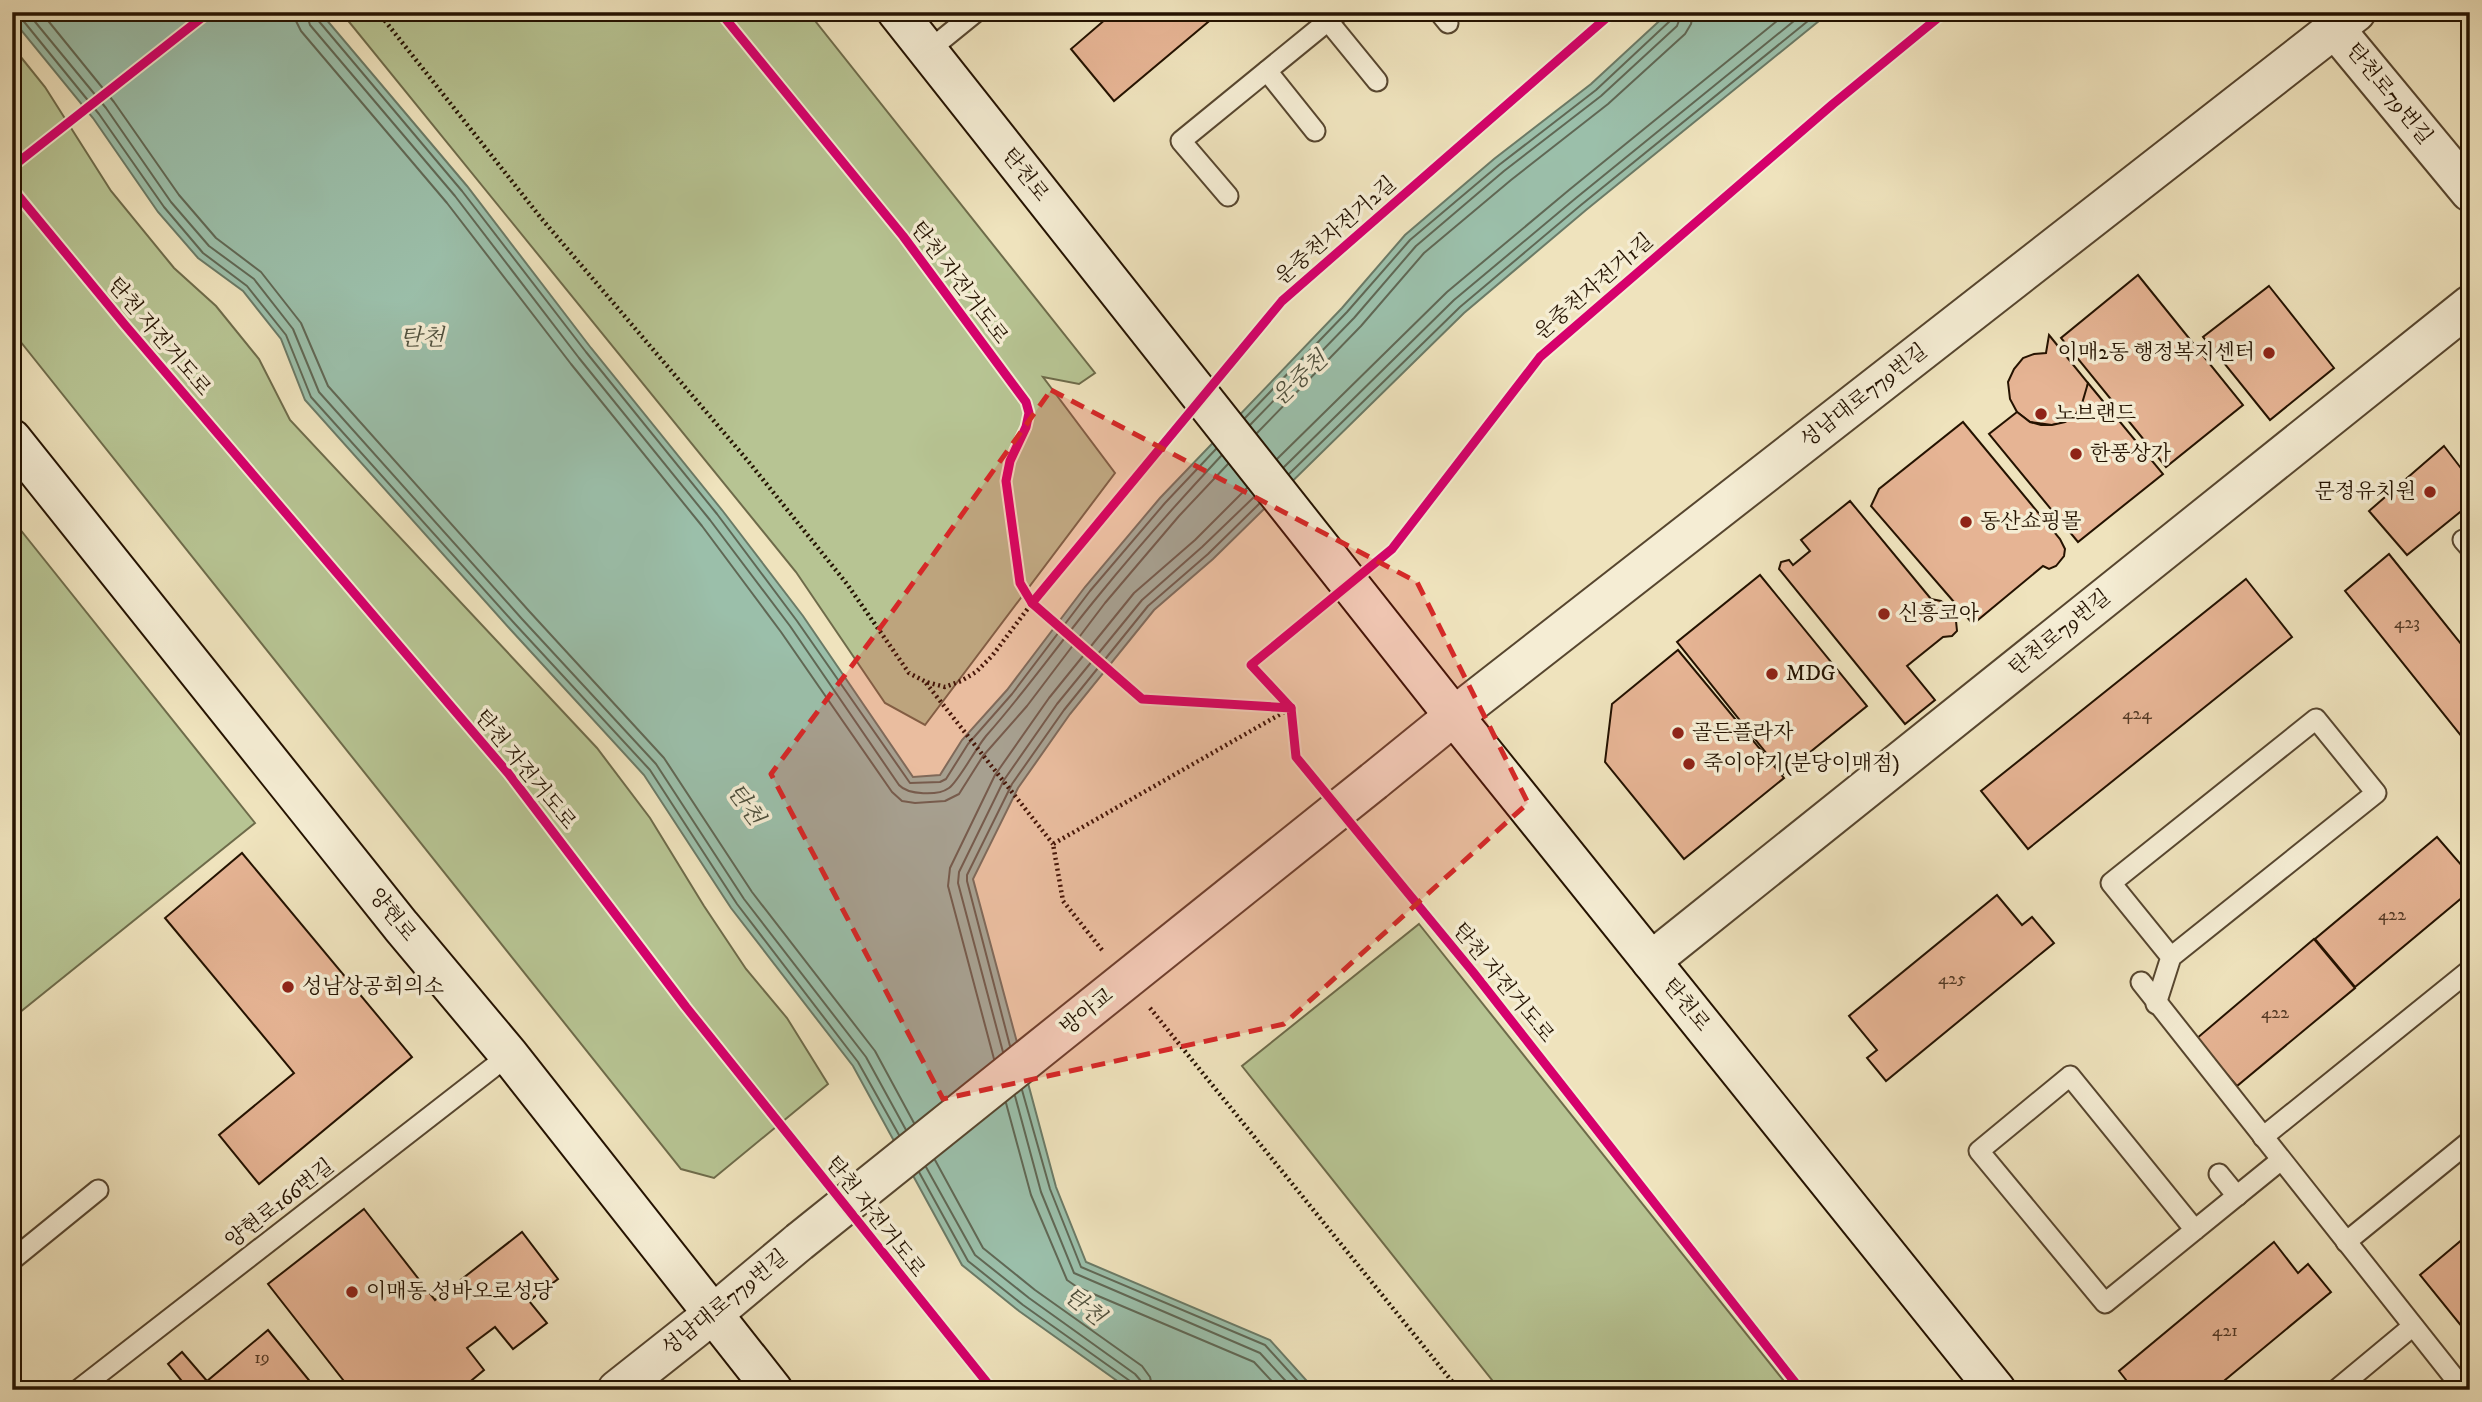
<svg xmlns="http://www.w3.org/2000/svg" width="2482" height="1402" viewBox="0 0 2482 1402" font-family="'IM FELL DW Pica','Noto Serif KR',serif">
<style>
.green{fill:#b7c493;stroke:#6e6b4a;stroke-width:2}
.water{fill:#9bbfaa;stroke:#6b7a66;stroke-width:2}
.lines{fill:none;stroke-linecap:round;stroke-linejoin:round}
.shore{stroke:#606855;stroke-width:2}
.building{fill:#e6b494;stroke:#241200;stroke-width:2}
.service-casing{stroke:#57462f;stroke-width:23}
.minor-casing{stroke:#57462f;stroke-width:42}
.tertiary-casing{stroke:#57462f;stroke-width:42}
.secondary-casing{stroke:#241200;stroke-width:42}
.path{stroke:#241200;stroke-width:4.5;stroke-dasharray:2 3.5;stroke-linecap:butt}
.service{stroke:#f5edd4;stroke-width:19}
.minor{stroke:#f5edd4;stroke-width:38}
.tertiary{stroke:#f5edd4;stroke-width:38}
.secondary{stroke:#f5edd4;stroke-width:38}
.tertiary-bridge-casing{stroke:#57462f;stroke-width:42;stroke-linecap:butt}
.tertiary-bridge{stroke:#f5edd4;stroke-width:38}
.cycleway-casing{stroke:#f5edd4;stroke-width:13}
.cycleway{stroke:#d6006c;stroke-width:9}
.marked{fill:#d62828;fill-opacity:0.2;stroke:#d62828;stroke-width:5;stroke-dasharray:14 9;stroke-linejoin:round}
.poi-dot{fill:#8f2418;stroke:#f5edd4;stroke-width:2.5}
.labels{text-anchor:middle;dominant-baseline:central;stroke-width:7;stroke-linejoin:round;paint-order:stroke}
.number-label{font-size:18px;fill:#543a25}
.street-label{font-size:21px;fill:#241200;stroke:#f5edd4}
.poi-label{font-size:21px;fill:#241200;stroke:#f5edd4;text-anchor:start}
.water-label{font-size:23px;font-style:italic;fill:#4e4f3c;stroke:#f5edd4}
</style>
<rect width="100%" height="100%" fill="#efe3bd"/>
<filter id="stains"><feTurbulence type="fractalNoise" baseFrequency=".00286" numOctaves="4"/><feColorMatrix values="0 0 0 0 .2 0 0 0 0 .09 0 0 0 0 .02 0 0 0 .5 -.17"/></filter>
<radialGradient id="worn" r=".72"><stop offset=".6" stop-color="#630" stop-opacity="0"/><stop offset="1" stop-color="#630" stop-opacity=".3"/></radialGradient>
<g class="green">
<polygon points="341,12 808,12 1095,373 1079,384 1043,377 1115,473 925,725 885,703 796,572"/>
<polygon points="12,46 45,87 111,191 174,268 216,306 259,359 290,420 597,748 650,818 704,906 746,969 787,1018 828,1084 714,1178 681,1169 12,331"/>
<polygon points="12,522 15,523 255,823 14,1017 12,1015"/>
<polygon points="1419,924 1791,1390 1500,1390 1242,1066"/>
</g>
<polygon class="water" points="12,12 320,12 467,186 591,348 722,510 803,616 913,777 940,775 962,740 1007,690 1085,587 1160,498 1342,308 1405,235 1494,159 1591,84 1669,12 1830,12 1586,210 1464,313 1213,559 1154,610 1070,714 1018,788 973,879 1056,1187 1086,1262 1270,1340 1315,1390 1130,1390 1019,1311 962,1265 853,1066 731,908 644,775 510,629 305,400 281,339 243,291 198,258 158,212 93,118 12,19"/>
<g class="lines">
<g class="shore">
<polyline points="27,12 106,108 171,202 209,246 254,279 293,329 319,392 522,619 656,764 744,899 866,1057 906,1130"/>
<polyline points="41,12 114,102 179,195 216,238 261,272 301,323 328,386 529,611 664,758 752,892 875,1051 914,1123"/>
<polyline points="296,12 296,21 301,31 447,203 571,364 702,526 781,632 892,792 902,801 915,803 945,801 959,794 983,756 1027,706 1105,603 1179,516 1228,464"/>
<path d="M 306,12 L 310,25 L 455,196 L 579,358 L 710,520 L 790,626 L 899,785 C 908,795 938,796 949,788 C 958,782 976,748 986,736 C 1026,691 1060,642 1099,595 C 1138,547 1179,501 1221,456"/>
<polyline points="315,12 317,19 462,191 586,352 717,514 797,621 910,783 940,782 946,779 968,744 1012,694 1090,591 1165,503 1216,449"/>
<polyline points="12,15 21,18 99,114 164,207 203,253 247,286 286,335 311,397 515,624 650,770 737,904 858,1062 899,1135"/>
<polyline points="1245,418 1347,312 1410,240 1499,165 1596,90 1671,20 1673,12"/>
<polyline points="1250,425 1354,318 1416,246 1504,171 1601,96 1677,26 1682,12"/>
<polyline points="1257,433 1361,326 1424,253 1511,180 1608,104 1685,34 1691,24 1693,12"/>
<polyline points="1277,459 1447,292 1569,190 1788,12"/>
<polyline points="1284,467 1454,300 1576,198 1805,12"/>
<polyline points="1289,474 1460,307 1581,205 1819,12"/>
<polyline points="1010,1046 967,881 967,875 1012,784 1064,710 1148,606 1208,554 1259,504"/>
<polyline points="1003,1052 958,883 959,872 1004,780 1057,704 1142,600 1202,547 1254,497"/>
<polyline points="994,1059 948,886 950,868 995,775 1049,698 1134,593 1195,540 1247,488"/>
<polyline points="1022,1090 1050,1189 1081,1267 1265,1345 1306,1390"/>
<polyline points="1015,1096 1041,1192 1074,1273 1260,1353 1294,1390"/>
<polyline points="1006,1103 1031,1195 1067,1280 1077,1287 1254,1362 1280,1390"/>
<polyline points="935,1160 983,1248 1035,1290 1142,1366 1150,1377 1153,1390"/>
<polyline points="926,1167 975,1255 1029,1298 1135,1374 1141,1381 1142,1390"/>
<polyline points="919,1172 968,1261 1023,1305 1130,1381 1133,1390"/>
</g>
</g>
<g class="building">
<polygon points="1114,12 1220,12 1114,101 1071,49"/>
<polygon points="2138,275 2243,405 2166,467 2061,338"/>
<polygon points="2269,286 2334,368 2270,420 2203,337"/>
<polygon points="2049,335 2088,383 2086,396 2075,416 2065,422 2052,425 2030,422 2017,412 2010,399 2008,382 2014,369 2023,358 2034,354 2046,353"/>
<polygon points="2088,383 2163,474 2078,542 1989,434 2017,412 2030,422 2041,425 2052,425 2065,422 2075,416 2081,407"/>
<polygon points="1963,422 2060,539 2065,549 2064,556 2056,566 2049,569 2043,566 1973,624 1871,506 1879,489"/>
<polygon points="2444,446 2470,480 2470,504 2407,555 2369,511"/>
<polygon points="1850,501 1931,599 1941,601 1948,607 1956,621 1957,631 1952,636 1943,637 1907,666 1935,700 1905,724 1779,569 1781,562 1789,560 1793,565 1810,551 1801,540"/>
<polygon points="2389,554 2470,655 2470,747 2345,591"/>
<polygon points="1760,575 1867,706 1783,774 1677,642"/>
<polygon points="2246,579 2292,637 2028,849 1981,791"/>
<polygon points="1678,650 1784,778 1684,859 1605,762 1612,704"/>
<polygon points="2437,837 2470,875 2470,891 2355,987 2315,939"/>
<polygon points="242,853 412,1057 259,1184 219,1135 294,1073 165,918"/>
<polygon points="1997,895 2022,925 2032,917 2054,943 1886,1081 1867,1058 1877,1050 1849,1016"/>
<polygon points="2314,939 2355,988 2237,1086 2196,1039"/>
<polygon points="364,1209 435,1300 522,1232 558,1279 529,1301 547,1323 513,1349 495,1327 467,1348 484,1370 460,1390 351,1390 268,1284"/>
<polygon points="2470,1233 2470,1330 2467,1333 2420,1275"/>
<polygon points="2274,1242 2298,1273 2308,1264 2331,1292 2213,1390 2134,1390 2119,1371"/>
<polygon points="268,1330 317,1390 189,1390 168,1364 182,1352 207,1381"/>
</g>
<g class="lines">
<defs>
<g id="service">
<polyline points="1439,12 1448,23"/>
<polyline points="1328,21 1377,81"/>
<polyline points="928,51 976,12"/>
<polyline points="1267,71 1315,131"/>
<polyline points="1228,196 1181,141 1339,12"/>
<polyline points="2463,540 2470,548"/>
<polyline points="2141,982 2464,1390"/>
<polyline points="2156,1004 2171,957 2376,793 2316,719 2111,883 2171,957"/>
<polyline points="2263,1137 2470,970"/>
<polyline points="2219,1174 2237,1196"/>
<polyline points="2195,1230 2070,1076 1979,1151 2105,1303 2281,1160"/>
<polyline points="2346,1242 2470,1141"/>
<polyline points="12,1260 98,1190"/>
<polyline points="78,1390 509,1055"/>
<polyline points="2336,1390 2413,1326"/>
</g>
<g id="minor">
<polyline points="2335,29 2470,192"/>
<polyline points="1651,961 2470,305"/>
</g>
<g id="tertiary">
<polyline points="1374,781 1454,716 2356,12"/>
<polyline points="617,1390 713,1314 799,1242"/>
</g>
<g id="secondary">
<polyline points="897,12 1454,716 1996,1390"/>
<polyline points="12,439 401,926 509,1055 773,1390"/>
</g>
</defs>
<use href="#service" class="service-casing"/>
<use href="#minor" class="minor-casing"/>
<use href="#tertiary" class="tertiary-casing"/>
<use href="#secondary" class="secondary-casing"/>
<g class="path">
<polyline points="378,12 541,218 748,461 847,584 909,673 926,682 945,687 961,681 976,672 992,656 1032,603"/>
<polyline points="926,683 1053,844"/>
<polyline points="1102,950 1063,901 1053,844 1291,708"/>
<polyline points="1150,1008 1459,1390"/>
</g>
<use href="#service" class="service"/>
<use href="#minor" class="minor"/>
<use href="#tertiary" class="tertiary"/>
<use href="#secondary" class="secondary"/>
<defs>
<polyline id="tertiary-bridge" points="799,1242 1374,781"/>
</defs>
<use href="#tertiary-bridge" class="tertiary-bridge-casing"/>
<use href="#tertiary-bridge" class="tertiary-bridge"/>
<defs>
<g id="cycleway">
<polyline points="720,12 903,236 1026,402 1029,413 1026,427 1010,461 1006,481 1020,583 1032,603 1142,699 1291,708 1296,757 1473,972 1801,1390"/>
<polyline points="12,167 209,12"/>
<polyline points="12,188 125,325 508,773 686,1007 993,1390"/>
<polyline points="1032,603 1282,301 1613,12"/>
<polyline points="1291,708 1251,665 1392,549 1540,357 1833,104 1945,12"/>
</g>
</defs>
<use href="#cycleway" class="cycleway-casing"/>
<use href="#cycleway" class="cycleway"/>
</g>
<path class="marked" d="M 1051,390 L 1417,582 L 1528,803 L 1284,1024 L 943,1099 L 771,774 L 895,608 Z"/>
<g class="poi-dot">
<circle cx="2269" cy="353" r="7"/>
<circle cx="2041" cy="414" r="7"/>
<circle cx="2076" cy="454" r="7"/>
<circle cx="2430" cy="492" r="7"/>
<circle cx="1966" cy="522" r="7"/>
<circle cx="1884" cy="614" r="7"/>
<circle cx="1772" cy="674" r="7"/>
<circle cx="1678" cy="733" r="7"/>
<circle cx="1689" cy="764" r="7"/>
<circle cx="288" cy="987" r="7"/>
<circle cx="352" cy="1292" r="7"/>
</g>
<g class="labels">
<g class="number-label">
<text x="2407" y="623">423</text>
<text x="2137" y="714">424</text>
<text x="2392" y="915">422</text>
<text x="1952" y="979">425</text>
<text x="2275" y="1013">422</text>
<text x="2225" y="1331">421</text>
<text x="262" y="1358">19</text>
</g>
<g class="street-label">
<text transform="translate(2389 94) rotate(51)">탄천로79번길</text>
<text transform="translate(1025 175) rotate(52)">탄천로</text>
<text transform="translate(1336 231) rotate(-41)">운중천자전거2길</text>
<text transform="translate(959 283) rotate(53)">탄천 자전거도로</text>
<text transform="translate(1594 287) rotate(-41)">운중천자전거1길</text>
<text transform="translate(159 337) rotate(50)">탄천 자전거도로</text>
<text transform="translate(1864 396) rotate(-38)">성남대로779번길</text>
<text transform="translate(2060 633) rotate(-39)">탄천로79번길</text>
<text transform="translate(525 770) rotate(51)">탄천 자전거도로</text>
<text transform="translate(392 915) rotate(51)">양현로</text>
<text transform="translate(1503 983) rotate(51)">탄천 자전거도로</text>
<text transform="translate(1686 1005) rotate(51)">탄천로</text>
<text transform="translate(1087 1012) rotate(-39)">방아교</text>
<text transform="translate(280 1204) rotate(-38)">양현로166번길</text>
<text transform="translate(875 1217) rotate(52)">탄천 자전거도로</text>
<text transform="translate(725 1303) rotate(-39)">성남대로779번길</text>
</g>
<g class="poi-label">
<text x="2255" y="353" text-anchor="end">이매2동 행정복지센터</text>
<text x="2055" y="414">노브랜드</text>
<text x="2090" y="454">한풍상가</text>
<text x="2416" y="492" text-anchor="end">문정유치원</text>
<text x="1980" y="522">동산쇼핑몰</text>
<text x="1898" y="614">신흥코아</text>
<text x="1786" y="674">MDG</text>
<text x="1692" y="733">골든플라자</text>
<text x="1703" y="764">죽이야기(분당이매점)</text>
<text x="302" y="987">성남상공회의소</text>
<text x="366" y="1292">이매동 성바오로성당</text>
</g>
<g class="water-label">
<text x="422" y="338">탄천</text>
<text transform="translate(1300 379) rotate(-43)">운중천</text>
<text transform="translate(745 805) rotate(54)">탄천</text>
<text transform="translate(1084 1307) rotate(39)">탄천</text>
</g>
</g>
<rect width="2482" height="1402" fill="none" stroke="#efe3bd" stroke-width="42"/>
<rect x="14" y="14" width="2454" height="1374" fill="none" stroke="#241200" stroke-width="3.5"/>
<rect x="21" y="21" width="2440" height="1360" fill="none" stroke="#241200" stroke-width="2"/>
<rect width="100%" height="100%" filter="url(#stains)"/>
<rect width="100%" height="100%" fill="url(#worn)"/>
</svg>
